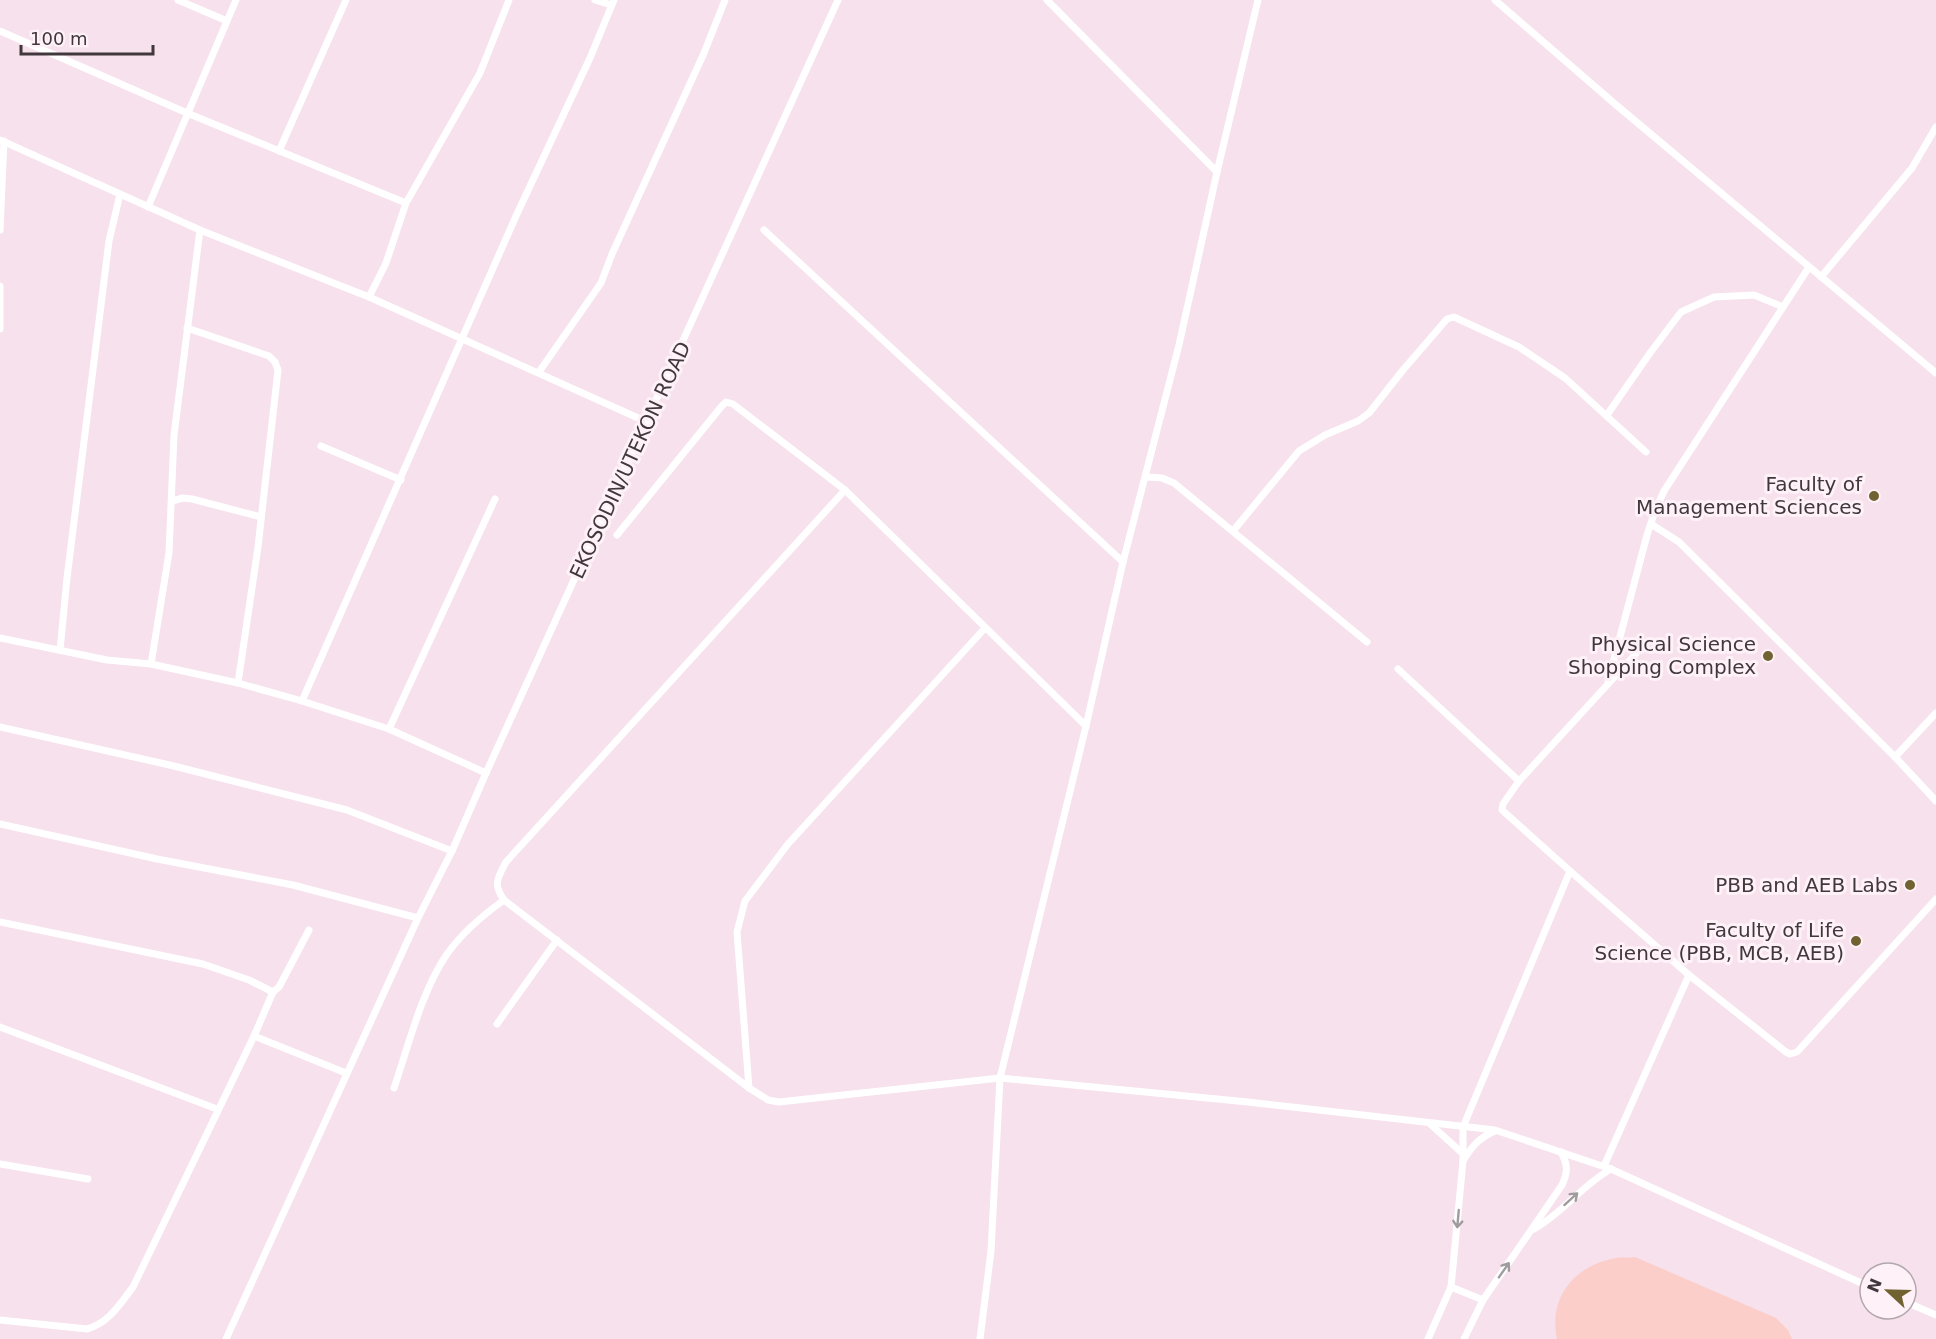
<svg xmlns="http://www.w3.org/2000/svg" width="1936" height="1339" viewBox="0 0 1936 1339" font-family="'DejaVu Sans',sans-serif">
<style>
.park{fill:#fbcec9}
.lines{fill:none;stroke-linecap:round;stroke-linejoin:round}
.street{stroke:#fff;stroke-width:7}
.oneway{stroke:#a09c9e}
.poi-dot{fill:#716331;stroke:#fef1f8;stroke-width:2}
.labels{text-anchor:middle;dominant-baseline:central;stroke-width:6;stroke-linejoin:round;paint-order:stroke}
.street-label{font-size:20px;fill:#40383d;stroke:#fef1f8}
.poi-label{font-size:20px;fill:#40383d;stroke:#fef1f8;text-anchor:end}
</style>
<rect width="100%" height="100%" fill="#f6e1ed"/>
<path class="park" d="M 1635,1257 L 1776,1318 L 1788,1330 L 1792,1339 L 1557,1339 C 1548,1297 1575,1265 1616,1258 C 1622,1257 1629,1258 1635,1257 Z"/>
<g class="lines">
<g class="street">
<polyline points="178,0 227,21"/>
<polyline points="595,0 611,5"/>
<polyline points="1047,0 1217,172"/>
<polyline points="1495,0 1615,104 1936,373"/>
<polyline points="0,31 187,113 406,203"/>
<polyline points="0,140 200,230 369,297 647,422"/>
<polyline points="279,151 346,0"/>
<polyline points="148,207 236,0"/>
<polyline points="0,230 4,141"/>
<polyline points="764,230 1123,562"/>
<polyline points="1821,277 1912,168 1936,127"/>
<polyline points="0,286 0,329"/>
<polyline points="369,297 386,263 406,203 480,73 509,0"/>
<polyline points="187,328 269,356 275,362 278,370 258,547 238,683"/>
<polyline points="539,372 601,283 612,254 704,53 725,0"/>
<polyline points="1607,415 1650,353 1681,312 1714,297 1754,295 1783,307"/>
<polyline points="321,446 401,480"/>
<polyline points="1147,477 1162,478 1174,483 1367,642"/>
<path d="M 845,490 L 506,862 C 497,879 493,884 504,900 L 749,1088 L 768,1100 L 779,1102 L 1000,1078 L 1248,1102 L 1495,1130 L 1611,1169 L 1870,1287"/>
<polyline points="172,501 183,498 192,499 261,517"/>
<polyline points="1651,524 1679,542 1895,757 1936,801"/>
<polyline points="1233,531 1299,451 1325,435 1358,421 1369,413 1403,370 1447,319 1454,317 1519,347 1565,378 1646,452"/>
<polyline points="617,535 721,407 726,402 733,404 845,490 1086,726"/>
<polyline points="0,638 107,660 151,664 238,683 302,701 389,729 486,773"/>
<polyline points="1642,647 1519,781 1503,804 1502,810 1570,871 1689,975 1786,1052 1790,1054 1797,1052 1936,899"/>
<polyline points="60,650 67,578 109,241 120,194"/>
<polyline points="151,664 169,553 174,435 200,230"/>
<polyline points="1398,669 1519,781"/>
<polyline points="1608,682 1647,535 1655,511 1664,491 1809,267"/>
<polyline points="302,701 516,216 590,58 614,0"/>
<polyline points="0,727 174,766 347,810 452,851"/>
<polyline points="389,729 495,499"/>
<polyline points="1895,757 1936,713"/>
<polyline points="0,824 157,859 293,885 418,918"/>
<polyline points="0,922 203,964 249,980 273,992"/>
<polyline points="309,930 279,987 273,992 254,1036 346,1073"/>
<polyline points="497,1024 557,940"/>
<polyline points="0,1027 217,1109"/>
<path d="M 394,1088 C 408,1047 422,990 447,954 C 462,933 483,915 504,900"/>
<polyline points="749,1088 737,932 745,901 788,844 985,628"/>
<polyline points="1429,1123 1461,1152"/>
<path d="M 1463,1161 C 1472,1146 1479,1138 1495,1131"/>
<polyline points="0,1164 88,1179"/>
<polyline points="1604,1166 1689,975"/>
<path d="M 1534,1229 C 1563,1213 1582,1185 1611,1169"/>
<polyline points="1451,1287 1483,1300"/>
<polyline points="1906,1302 1936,1315"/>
<path d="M 0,1320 L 87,1329 C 109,1323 120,1304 133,1287 L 254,1036"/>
<polyline points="226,1339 418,918 452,851 486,773 838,0"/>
<polyline points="980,1339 991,1251 1000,1078 1086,726 1123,562 1179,345 1217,172 1258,0"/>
<polyline points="1428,1339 1451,1287 1463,1161 1463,1127 1570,871"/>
<path d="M 1464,1339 L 1483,1300 L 1562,1185 C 1568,1172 1568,1165 1561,1152"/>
</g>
</g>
<defs><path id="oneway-shaft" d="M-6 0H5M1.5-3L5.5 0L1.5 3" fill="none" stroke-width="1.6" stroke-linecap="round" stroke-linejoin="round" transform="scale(1.5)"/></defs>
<g class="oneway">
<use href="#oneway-shaft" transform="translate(1571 1199) rotate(-42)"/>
<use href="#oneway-shaft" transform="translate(1458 1219) rotate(95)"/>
<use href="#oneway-shaft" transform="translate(1504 1270) rotate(-55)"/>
</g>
<g class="poi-dot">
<circle cx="1874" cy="496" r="6"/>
<circle cx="1768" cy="656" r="6"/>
<circle cx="1910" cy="885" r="6"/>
<circle cx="1856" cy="941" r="6"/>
</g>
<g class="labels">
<g class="street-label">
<text transform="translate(630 460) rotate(-65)">EKOSODIN/UTEKON ROAD</text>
</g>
<g class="poi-label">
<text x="1862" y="484">Faculty of<tspan x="1862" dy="23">Management Sciences</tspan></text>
<text x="1756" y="644">Physical Science<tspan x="1756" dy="23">Shopping Complex</tspan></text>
<text x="1898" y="885">PBB and AEB Labs</text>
<text x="1844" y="930">Faculty of Life<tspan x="1844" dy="23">Science (PBB, MCB, AEB)</tspan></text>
</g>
</g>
<g transform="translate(1888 1291) rotate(292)"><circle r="28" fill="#fef1f8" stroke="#b2a7ad" stroke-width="1.5"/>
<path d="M0-4.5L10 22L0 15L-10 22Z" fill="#716331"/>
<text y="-9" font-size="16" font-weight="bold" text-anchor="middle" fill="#40383d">N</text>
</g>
<path d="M21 45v9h132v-9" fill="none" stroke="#40383d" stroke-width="3"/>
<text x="30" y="45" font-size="18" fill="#40383d" stroke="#fef1f8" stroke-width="4.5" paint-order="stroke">100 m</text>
</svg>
